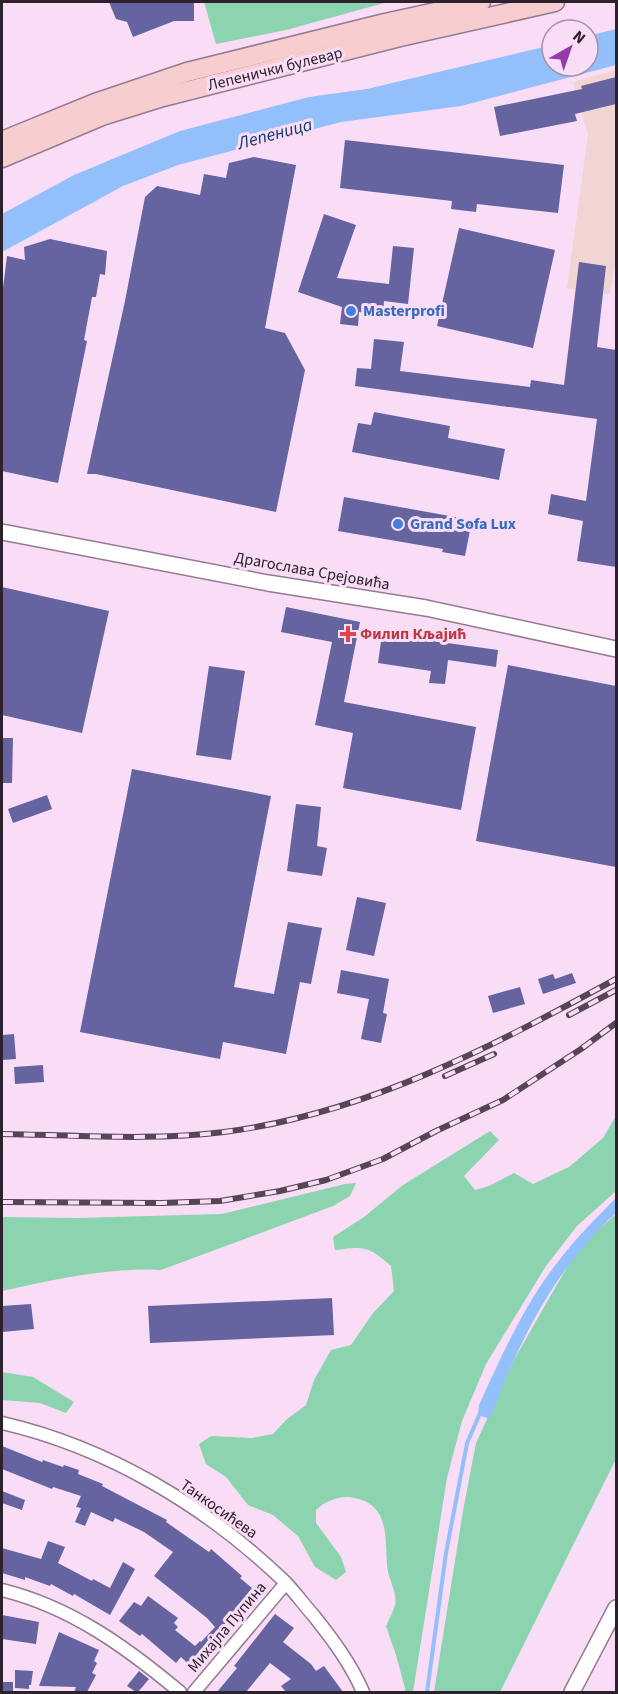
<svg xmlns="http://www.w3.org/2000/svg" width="618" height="1694" viewBox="0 0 618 1694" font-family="'Source Sans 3',sans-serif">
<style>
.industrial{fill:#f0d5d3}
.green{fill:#8cd4b0}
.water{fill:#93bffb}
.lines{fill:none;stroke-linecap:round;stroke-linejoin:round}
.stream{stroke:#93bffb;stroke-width:4}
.building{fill:#6663a1}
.minor-casing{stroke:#957a91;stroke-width:15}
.tertiary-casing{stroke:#957a91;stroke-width:18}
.secondary-casing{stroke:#957a91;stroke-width:21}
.minor{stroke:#fff;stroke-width:12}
.tertiary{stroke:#fff;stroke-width:15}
.secondary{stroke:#f7cdcf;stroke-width:18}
.rail-casing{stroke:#544652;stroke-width:6}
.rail{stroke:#f9dcf6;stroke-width:4;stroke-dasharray:11;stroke-linecap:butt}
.shop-dot{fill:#3f7fe0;stroke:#f9dcf6;stroke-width:2}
.health-dot{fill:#e0444e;stroke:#f9dcf6;stroke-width:2}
.labels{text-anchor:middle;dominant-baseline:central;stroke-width:6;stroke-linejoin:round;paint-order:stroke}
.street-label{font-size:16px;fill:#2d222b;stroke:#f9dcf6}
.shop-label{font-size:16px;font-weight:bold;fill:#366cbe;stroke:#f9dcf6;text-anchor:start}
.health-label{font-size:16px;font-weight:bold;fill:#be3a42;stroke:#f9dcf6;text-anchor:start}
.water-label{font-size:18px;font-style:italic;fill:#103a6e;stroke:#f9dcf6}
</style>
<rect width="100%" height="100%" fill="#f9dcf6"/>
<polygon class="industrial" points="616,70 616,258 610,294 567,288 588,134 573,82"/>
<g class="green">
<polygon points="204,2 388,2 286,30 216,44"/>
<path d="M 616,1116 L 616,1191 L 577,1226 L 546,1266 L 486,1364 L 462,1421 L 447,1478 L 413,1692 L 406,1692 L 396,1655 L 386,1626 C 389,1619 393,1612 395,1605 C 398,1593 387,1577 387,1564 C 385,1533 389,1502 349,1497 C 338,1496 323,1502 316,1510 L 316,1523 L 341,1557 L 346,1572 L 336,1580 L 315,1567 L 298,1536 L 273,1515 L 248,1505 L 226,1477 L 206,1464 L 199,1444 L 211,1436 L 252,1438 L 273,1434 L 287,1419 L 306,1405 L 314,1380 L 331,1350 L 351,1345 L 373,1313 L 394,1291 L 391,1266 C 368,1246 365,1246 335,1250 L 333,1237 L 364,1217 L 403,1185 L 490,1131 L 499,1140 L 464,1176 L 475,1190 L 489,1186 L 514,1173 L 533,1184 L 569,1167 L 603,1138 Z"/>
<path d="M 356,1183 L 350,1196 L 333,1206 L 161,1270 C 108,1267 53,1280 2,1291 L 2,1217 L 77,1218 L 222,1214 L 345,1184 Z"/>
<polygon points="616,1214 616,1459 500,1692 434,1692 463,1511 476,1443 515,1358 571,1260 595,1233"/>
<polygon points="2,1372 33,1377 74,1402 66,1413 40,1403 2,1400"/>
</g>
<g class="water">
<polygon points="616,29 616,65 461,106 341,122 178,165 123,186 2,252 2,214 74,175 180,131 309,97 367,89 552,45 552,66 588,66 588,36"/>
<path d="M 616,1198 L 616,1213 C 553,1271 520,1339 490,1419 L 478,1415 L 479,1405 C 501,1357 524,1305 557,1263 C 575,1239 595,1219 616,1198 Z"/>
</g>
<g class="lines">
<polyline class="stream" points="427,1692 446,1553 467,1443 481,1411"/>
</g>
<g class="building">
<polygon points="109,2 194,2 194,21 174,21 133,37 127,22 116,19"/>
<polygon points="616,77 616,104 575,114 577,121 500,136 494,107 582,89 581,86"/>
<polygon points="345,140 564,165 558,213 477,204 476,212 451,209 452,201 340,188"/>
<polygon points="254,157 296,165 265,328 285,333 305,370 276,512 96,474 87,474 125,301 145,197 157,186 200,195 204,174 226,178 229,163"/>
<polygon points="324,214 356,225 337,278 389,284 393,246 414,248 408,304 384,301 383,315 359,312 358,326 340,324 342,307 298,292"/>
<polygon points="459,228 555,250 533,348 437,326"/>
<polygon points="50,239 107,251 105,275 100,274 96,297 92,297 84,340 87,341 58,483 2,471 2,296 7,256 25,260 24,247"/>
<polygon points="579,262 606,266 597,347 616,350 616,567 577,561 583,521 548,514 551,494 586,501 597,419 355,386 357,368 371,369 374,339 404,342 400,371 530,387 531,380 564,385"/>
<polygon points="374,412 450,426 448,438 505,449 499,480 352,452 358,423 371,425"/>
<polygon points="344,497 472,520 465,556 442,552 443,549 338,531"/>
<polygon points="2,587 109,611 82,733 2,715"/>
<polygon points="286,607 360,622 344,702 476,727 461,810 343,788 353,733 315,725 332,642 281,632"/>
<polygon points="382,634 498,650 496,667 448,660 445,684 429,683 431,671 378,663"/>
<polygon points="508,665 616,686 616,867 476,841"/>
<polygon points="209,666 245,671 231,760 196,755"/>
<polygon points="2,738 13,738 12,783 2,783"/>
<polygon points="132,769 271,796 234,987 274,994 288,922 322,928 311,984 300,982 286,1054 223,1042 220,1059 80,1032"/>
<polygon points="47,795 52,809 13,823 8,809"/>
<polygon points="296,804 321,807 317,846 327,848 322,876 287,871"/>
<polygon points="357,897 386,903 374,956 346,950"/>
<polygon points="341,970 389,979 383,1013 387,1014 381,1043 361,1039 369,999 337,993"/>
<polygon points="572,973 576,983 543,994 538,979 553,974 555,979"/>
<polygon points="520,987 525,1004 493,1013 488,996"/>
<polygon points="14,1034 16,1059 2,1060 2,1035"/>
<polygon points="43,1065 44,1082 15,1084 14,1067"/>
<polygon points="332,1298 334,1335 150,1343 148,1306"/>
<polygon points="31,1304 34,1329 2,1332 2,1306"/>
<polygon points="2,1446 42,1462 43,1460 63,1467 64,1465 79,1470 78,1474 103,1484 102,1486 167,1520 166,1522 209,1552 211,1549 242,1576 240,1578 252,1588 248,1593 250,1596 222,1627 227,1632 194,1669 181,1657 176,1663 142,1634 140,1636 119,1621 134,1602 141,1606 148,1596 178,1618 174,1623 178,1627 175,1630 195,1646 200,1641 201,1642 215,1627 207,1618 154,1576 173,1552 144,1532 115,1518 113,1522 91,1512 85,1526 75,1522 81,1508 76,1507 81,1496 53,1487 52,1489 2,1469"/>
<polygon points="2,1491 25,1500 22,1510 2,1503"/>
<polygon points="48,1541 65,1547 58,1563 92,1581 93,1579 110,1588 123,1562 135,1569 110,1615 74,1594 73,1596 51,1584 50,1586 25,1577 25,1580 2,1573 2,1548 41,1559"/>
<polygon points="275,1614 294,1628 283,1642 311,1664 316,1671 324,1666 343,1692 286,1692 281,1686 291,1679 270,1663 246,1692 217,1692 237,1668 234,1666"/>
<polygon points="2,1615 39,1622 36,1644 2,1639"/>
<polygon points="59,1632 99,1650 94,1661 97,1663 92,1673 96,1675 87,1692 74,1692 76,1687 39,1686"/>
<polygon points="15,1670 33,1671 31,1685 29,1685 29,1689 15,1688"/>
<polygon points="139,1671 149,1679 138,1692 136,1692 127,1686"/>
<rect x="2" y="1682" width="11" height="10"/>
</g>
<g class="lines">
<defs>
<g id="minor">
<path d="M 2,1423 C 107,1447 206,1506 284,1581 C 295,1592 304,1605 314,1616 C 333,1640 351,1664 363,1692"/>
<path d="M 2,1590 C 71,1607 126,1647 180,1692"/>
<polyline points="194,1692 286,1583"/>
</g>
<g id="tertiary">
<polyline points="2,532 268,583 426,608 616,649"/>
<polyline points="572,1692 616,1608"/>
</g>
<g id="secondary">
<polyline points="2,141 95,103 187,72 385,23 481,2"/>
<polyline points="2,158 102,116 163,97 400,37 555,2"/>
</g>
</defs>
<use href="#minor" class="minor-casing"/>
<use href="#tertiary" class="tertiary-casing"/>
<use href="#secondary" class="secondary-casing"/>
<use href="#minor" class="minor"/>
<use href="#tertiary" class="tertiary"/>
<use href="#secondary" class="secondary"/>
<defs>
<g id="rail">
<polyline points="569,1015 616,990"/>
<polyline points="445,1076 494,1054"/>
<path d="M 2,1134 C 75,1135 151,1141 224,1132 C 366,1114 493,1046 616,979"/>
<polyline points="2,1202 161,1203 220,1201 280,1191 326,1180 383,1159 436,1131 503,1100 581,1049 616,1023"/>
</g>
</defs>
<use href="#rail" class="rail-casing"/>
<use href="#rail" class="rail"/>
</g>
<g class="shop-dot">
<circle cx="351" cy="311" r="6"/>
<circle cx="398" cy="524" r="6"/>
</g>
<path class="health-dot" d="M345 625h6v6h6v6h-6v6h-6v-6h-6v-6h6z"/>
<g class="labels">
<g class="street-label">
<text transform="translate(275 69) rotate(-14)">Лепенички булевар</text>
<text transform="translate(312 571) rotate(10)">Драгослава Срејовића</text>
<text transform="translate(219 1509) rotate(35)">Танкосићева</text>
<text transform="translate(227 1627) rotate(-50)">Михајла Пупина</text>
</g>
<g class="shop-label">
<text x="363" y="311">Masterprofi</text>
<text x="410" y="524">Grand Sofa Lux</text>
</g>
<g class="health-label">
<text x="360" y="634">Филип Кљајић</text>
</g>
<g class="water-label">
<text transform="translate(275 134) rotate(-15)">Лепеница</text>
</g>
</g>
<rect width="618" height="1694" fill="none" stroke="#2d222b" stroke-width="6"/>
<g transform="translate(570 48) rotate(40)"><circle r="28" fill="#f9dcf6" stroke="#a792a5" stroke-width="1.5"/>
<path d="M0-4.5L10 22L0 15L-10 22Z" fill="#943ba6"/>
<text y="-9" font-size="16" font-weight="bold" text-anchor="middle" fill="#2d222b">N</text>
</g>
</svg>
